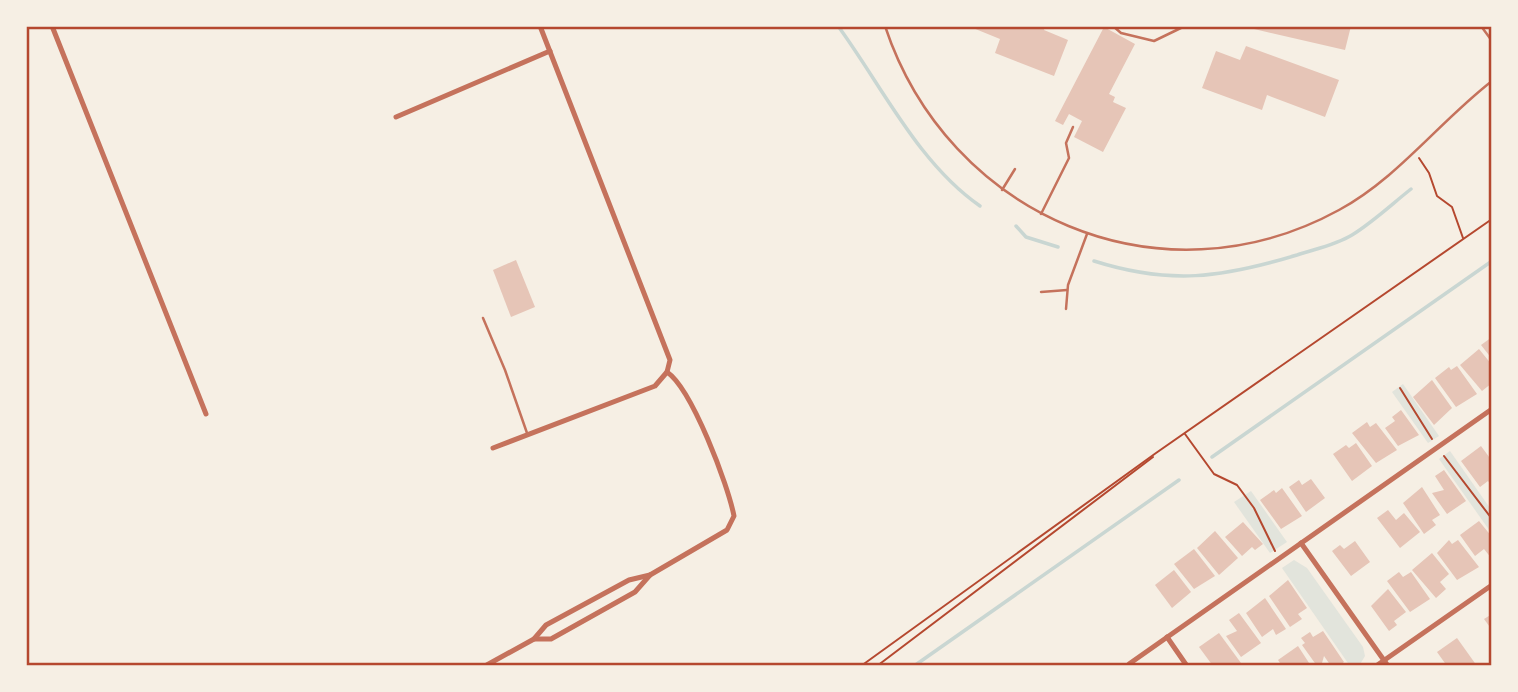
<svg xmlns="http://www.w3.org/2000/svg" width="1518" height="692" viewBox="0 0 1518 692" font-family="Jost,sans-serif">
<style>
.green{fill:#e2e4dc}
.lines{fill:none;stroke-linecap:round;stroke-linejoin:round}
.stream{stroke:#c9d6d2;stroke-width:3.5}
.building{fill:#e6c5b7}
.path{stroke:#b5482f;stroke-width:2}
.service{stroke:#c5725c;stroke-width:2.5}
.minor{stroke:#c5725c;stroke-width:5}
.neatline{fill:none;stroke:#b5482f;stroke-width:2.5}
</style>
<rect width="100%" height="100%" fill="#f6efe4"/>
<g class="green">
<polygon points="1403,384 1439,436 1428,443 1392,392"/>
<polygon points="1450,451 1492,511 1492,534 1439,459"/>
<polygon points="1251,491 1287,542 1270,553 1234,502"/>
<polygon points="1294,560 1307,568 1363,647 1365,656 1359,666 1350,666 1282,568"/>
</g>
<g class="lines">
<g class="stream">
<path d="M 838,26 C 882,86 918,163 980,206"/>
<polyline points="1016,226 1026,237 1058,247"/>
<path d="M 1094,261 C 1170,285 1221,278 1297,255 C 1315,249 1336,245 1352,235 C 1373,222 1392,204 1411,189"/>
<polyline points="1212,457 1492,261"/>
<polyline points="914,666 1179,480"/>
</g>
</g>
<g class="building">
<polygon points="968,26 1045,26 1044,30 1068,40 1054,76 995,53 1000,39"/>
<polygon points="1255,26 1351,26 1345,50 1254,29"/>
<polygon points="1104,27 1135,44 1109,94 1115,97 1113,102 1126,108 1103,152 1074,137 1082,121 1069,114 1063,125 1055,121"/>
<polygon points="1246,46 1339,80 1325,117 1267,95 1262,110 1202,88 1216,51 1240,60"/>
<polygon points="516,260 535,307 511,317 493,270"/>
<polygon points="1492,337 1492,359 1481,345"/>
<polygon points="1479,349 1492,365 1492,383 1482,391 1460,365"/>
<polygon points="1457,366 1477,394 1456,407 1435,378 1449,367 1451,370"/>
<polygon points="1432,380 1452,408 1434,425 1413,397"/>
<polygon points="1401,410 1419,435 1398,446 1385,428 1395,421 1392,417"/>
<polygon points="1367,422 1370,427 1376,423 1397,450 1376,463 1352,433"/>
<polygon points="1356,443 1372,466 1352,481 1333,454 1346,445 1349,448"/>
<polygon points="1481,446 1492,461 1492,486 1488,481 1480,487 1461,461"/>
<polygon points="1444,470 1466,501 1447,514 1432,493 1444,490 1435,476"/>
<polygon points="1311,479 1325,498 1306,512 1289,487 1299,480 1302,485"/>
<polygon points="1422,487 1440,515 1432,520 1436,525 1424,534 1403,503"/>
<polygon points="1282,488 1302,516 1281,529 1260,500 1274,490 1276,493"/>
<polygon points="1388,510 1396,520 1404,513 1420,532 1400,548 1377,518"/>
<polygon points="1479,521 1492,537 1492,559 1484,549 1475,556 1460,535"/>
<polygon points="1243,522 1263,544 1255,550 1252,547 1242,556 1225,537"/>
<polygon points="1215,531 1238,558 1219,575 1197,548"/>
<polygon points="1449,540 1452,544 1458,540 1479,567 1457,580 1437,553"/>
<polygon points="1355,541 1370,562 1351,576 1332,551 1340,545 1344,549"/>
<polygon points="1194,549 1215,576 1194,589 1174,564"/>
<polygon points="1432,553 1449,574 1440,582 1446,589 1436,598 1412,570"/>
<polygon points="1174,570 1191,592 1172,608 1155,585"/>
<polygon points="1399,572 1403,577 1411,572 1430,599 1410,612 1387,581"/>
<polygon points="1288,580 1307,608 1298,614 1302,619 1290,627 1269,596"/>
<polygon points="1388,589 1406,612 1394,621 1397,625 1389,631 1371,606"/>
<polygon points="1265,598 1286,629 1276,635 1273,629 1262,637 1246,613"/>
<polygon points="1239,613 1261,643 1241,657 1226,636 1237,631 1229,620"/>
<polygon points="1492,614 1492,630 1484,619"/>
<polygon points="1323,631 1344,662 1339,666 1331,666 1324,656 1322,663 1317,666 1302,645 1305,643 1301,638 1310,632 1313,637"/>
<polygon points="1219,633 1241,663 1238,666 1213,666 1199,647"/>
<polygon points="1457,638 1477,666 1447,666 1437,652"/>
<polygon points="1298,646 1311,666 1282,666 1278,660"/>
</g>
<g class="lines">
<g class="path">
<polyline points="1419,158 1429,173 1437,196 1452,207 1463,238"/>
<polyline points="1400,388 1432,439"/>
<polyline points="1185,434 1214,474 1237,485 1254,508 1275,551"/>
<polyline points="1444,456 1492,519"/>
<polyline points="861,666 1156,453 1492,219"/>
<polyline points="877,666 1153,457"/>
</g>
<g class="service">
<path d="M 885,26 C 948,216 1160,308 1339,210 C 1398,178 1439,122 1492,81"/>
<polyline points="1113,26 1121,33 1154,41 1185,26"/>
<polyline points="1481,26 1492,41"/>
<polyline points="1002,190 1015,169"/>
<polyline points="1041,214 1069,158 1066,143 1073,127"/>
<polyline points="1041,292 1067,290"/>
<polyline points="1066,309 1068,285 1087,234"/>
<polyline points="483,318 505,370 527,433"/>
</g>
<g class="minor">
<polyline points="52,26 206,414"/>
<polyline points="396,117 550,51"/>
<polyline points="493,448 655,386 667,372 670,360 540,26"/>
<polyline points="1301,543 1388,666"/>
<polyline points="1167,637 1187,666"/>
<polyline points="534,639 551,639 635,592 650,575"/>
<polyline points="1129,664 1492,409"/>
<path d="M 485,666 L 534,639 L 546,625 L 629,580 L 650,575 L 727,530 L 734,516 C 728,485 692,389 667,372"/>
<polyline points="1376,666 1492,585"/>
</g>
</g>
<rect width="1518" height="692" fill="none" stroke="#f6efe4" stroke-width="56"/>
<rect x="28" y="28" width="1462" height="636" class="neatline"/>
</svg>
